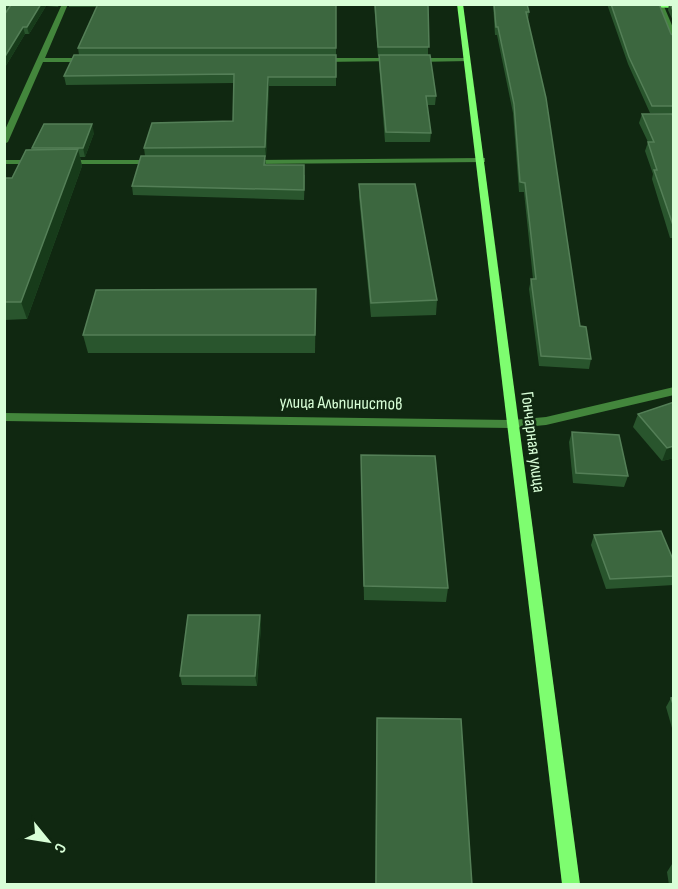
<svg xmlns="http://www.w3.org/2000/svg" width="678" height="889" viewBox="0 0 678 889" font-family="'Sofia Sans Condensed',sans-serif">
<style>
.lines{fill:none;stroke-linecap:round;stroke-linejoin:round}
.street{fill:#43863c;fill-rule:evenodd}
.secondary{fill:#7efd70;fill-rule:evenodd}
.wall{fill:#29552d}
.shaded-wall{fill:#173b1a}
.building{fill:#3c673f;stroke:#547f57;stroke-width:1.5}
.labels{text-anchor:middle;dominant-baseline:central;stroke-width:5;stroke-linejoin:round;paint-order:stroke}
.street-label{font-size:18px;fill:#d8fed7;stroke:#102811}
</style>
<rect width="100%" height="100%" fill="#102811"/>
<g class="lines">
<g class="street">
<polygon points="62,4 68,4 45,58 86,58 89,60 86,62 43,62 8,142 4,144 4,132"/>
<polygon points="657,4 663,4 674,30 674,42 671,40"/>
<polygon points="395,58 397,59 397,61 322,62 319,60 322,58"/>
<polygon points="468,58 470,59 470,61 415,62 412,60 415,58"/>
<polygon points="482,158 485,158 485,162 249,164 245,162 249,160"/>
<polygon points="4,160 36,160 40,162 36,164 4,164"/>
<polygon points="63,160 153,160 157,162 153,164 63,164"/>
<polygon points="674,387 674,395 546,425 513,428 4,421 4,413 513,420 546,417"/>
</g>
<g class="secondary">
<polygon points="457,4 463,4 580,884 562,884"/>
<polygon points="618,4 674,4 674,8 621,6"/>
</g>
</g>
<g class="wall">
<polygon points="4,4 60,4 58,7 46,6 29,34 25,34 4,69 4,15 6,13 4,13"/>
<polygon points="69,4 336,4 336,86 269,86 266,157 265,157 266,165 305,175 304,200 133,195 132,186 145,156 144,148 233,121 234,83 66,85 64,76 79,55 78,48 97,7 69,7"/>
<polygon points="374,4 428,4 428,55 436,96 435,105 427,105 431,133 430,142 385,142 379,64 379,56 378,56"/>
<polygon points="493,4 527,4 529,12 528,20 580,326 591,359 589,369 539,366 529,289 531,279 533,279 524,192 519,192 513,113 497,35 495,35"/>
<polygon points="607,4 659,4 671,34 674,36 674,114 650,113 628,64"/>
<polygon points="669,4 674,4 674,23 668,10"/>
<polygon points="642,114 674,119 674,238 670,238 652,179 653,174 645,151 648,142 639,123"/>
<polygon points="94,133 85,157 80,157 82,166 27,319 4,320 4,182 12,178 33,150 32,148"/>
<polygon points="359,184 437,300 436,315 371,317 359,197"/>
<polygon points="316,289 315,353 88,353 83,335"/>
<polygon points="674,402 674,458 662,461 633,427 638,414"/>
<polygon points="572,432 628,476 624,487 573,483 569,442"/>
<polygon points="361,455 448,588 446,602 364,600"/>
<polygon points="594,535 674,562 674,585 606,589 591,545"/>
<polygon points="260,615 261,625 257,686 182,685 180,676"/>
<polygon points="674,697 674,735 666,707 671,698"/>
<polygon points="377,718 472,885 375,885"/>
<polygon points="672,864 674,864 674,885 669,885 667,872"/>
</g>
<g class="shaded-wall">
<polygon points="41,4 46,4 46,6 29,34 27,27"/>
<polygon points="23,27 25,34 4,69 4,58"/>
<polygon points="268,77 269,86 266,157 265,147"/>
<polygon points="92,124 94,133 85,157 83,148"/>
<polygon points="78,149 82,166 27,319 21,302"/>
<polygon points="674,446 674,458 662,461 667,448"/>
<polygon points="260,615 261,625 257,686 255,676"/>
</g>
<g class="building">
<polygon points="4,4 41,4 27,27 23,27 4,58 4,15 11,5 4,5"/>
<polygon points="98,4 336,4 336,48 78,48"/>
<polygon points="375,4 428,4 429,47 378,47"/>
<polygon points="494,4 527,4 529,12 526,12 546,98 580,326 586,327 591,359 541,356 531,279 536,279 525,183 520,182 514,104 498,27 496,27"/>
<polygon points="611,4 659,4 671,34 674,36 674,106 652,106 629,57"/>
<polygon points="670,4 674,4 674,13"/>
<polygon points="74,55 336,55 336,77 268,77 265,147 144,148 152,123 233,121 234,74 64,76"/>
<polygon points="379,55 430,55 436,96 426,96 431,133 386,132"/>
<polygon points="642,114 672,114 674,119 674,228 654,170 657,170 648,142 654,142"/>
<polygon points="44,124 92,124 83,148 32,148"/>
<polygon points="78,149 21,302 4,302 4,182 6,178 12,178 26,150"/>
<polygon points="141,156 265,156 264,165 304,165 304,190 132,186"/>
<polygon points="359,184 415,184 437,300 371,303"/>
<polygon points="316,289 315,335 83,335 96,290"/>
<polygon points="674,402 674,446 667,448 638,414"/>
<polygon points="572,432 619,435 628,476 576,473"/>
<polygon points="361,455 435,456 448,588 364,586"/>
<polygon points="661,531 674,562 674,576 610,579 594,535"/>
<polygon points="188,615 260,615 255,676 180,676"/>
<polygon points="674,697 674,707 671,698"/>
<polygon points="377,718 461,719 472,885 376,885"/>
</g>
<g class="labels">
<g class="street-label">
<text transform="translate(341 403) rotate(1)">улица Альпинистов</text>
<text transform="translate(533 442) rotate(83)">Гончарная улица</text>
</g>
</g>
<rect width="678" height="889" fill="none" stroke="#d8fed7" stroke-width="12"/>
<g transform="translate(48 841) rotate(120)" stroke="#102811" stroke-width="4.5" paint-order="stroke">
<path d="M0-4.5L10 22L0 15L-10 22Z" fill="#d8fed7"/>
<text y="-9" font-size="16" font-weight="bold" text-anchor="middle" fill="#d8fed7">С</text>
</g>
</svg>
